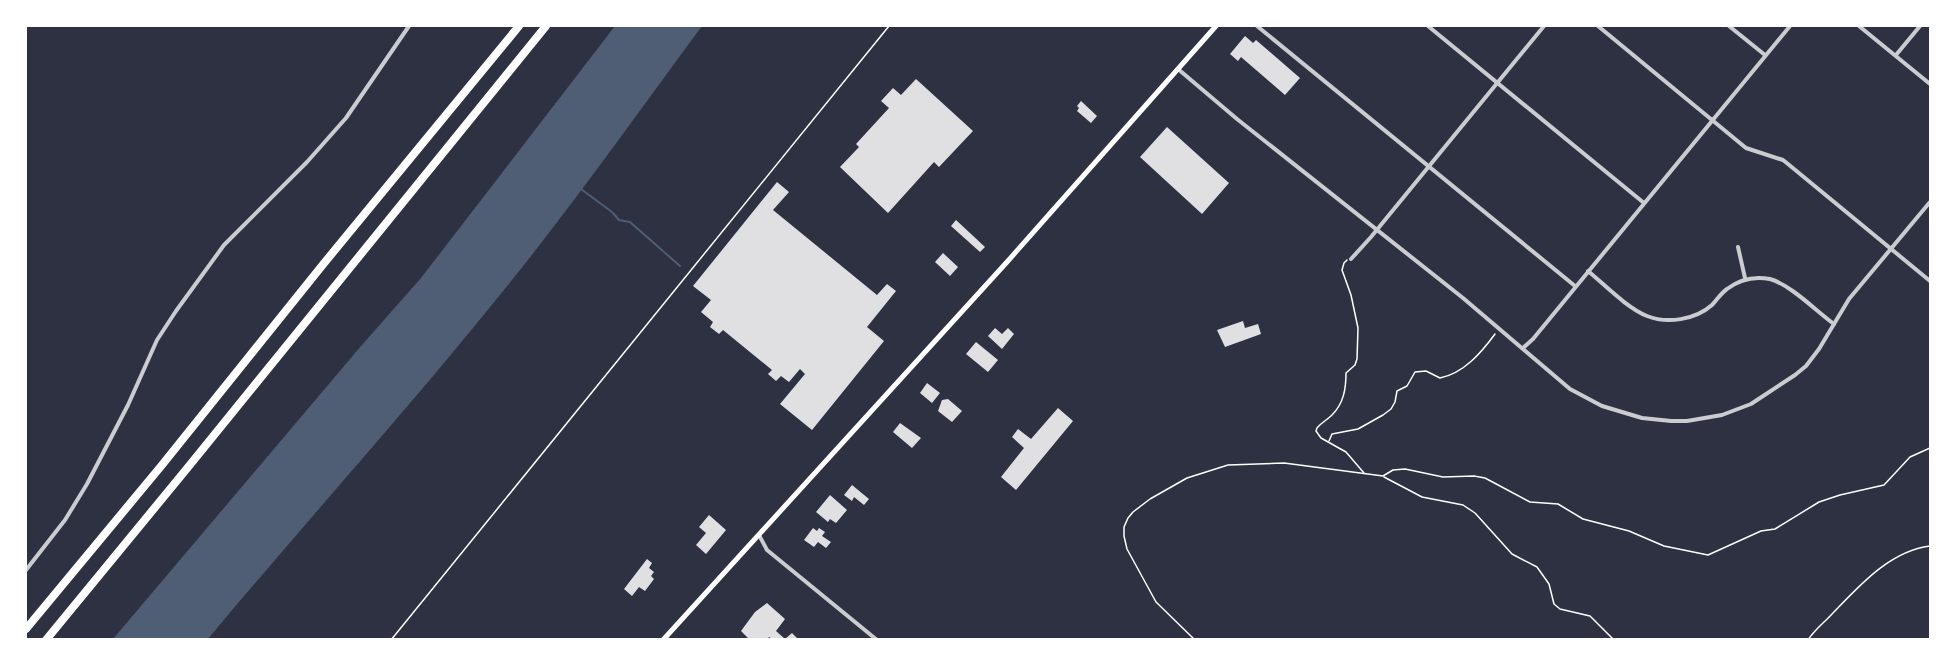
<svg xmlns="http://www.w3.org/2000/svg" width="1956" height="665" viewBox="0 0 1956 665" font-family="Inter,sans-serif">
<style>
.water{fill:#4f5d75}
.lines{fill:none;stroke-linecap:round;stroke-linejoin:round}
.stream{stroke:#4f5d75;stroke-width:2}
.building{fill:#e0e0e3}
.path{stroke:#fff;stroke-width:1.5}
.minor{stroke:#caccd0;stroke-width:4}
.secondary{stroke:#fff;stroke-width:5}
.motorway{stroke:#fff;stroke-width:8}
</style>
<rect width="100%" height="100%" fill="#2d3142"/>
<path class="water" d="M 615,26 L 702,26 C 634,118 568,212 495,301 C 402,416 303,525 208,639 L 113,639 L 361,346 L 421,278 Z"/>
<g class="lines">
<polyline class="stream" points="581,189 612,212 619,220 630,222 680,266"/>
</g>
<g class="building">
<polygon points="1245,36 1253,43 1256,40 1300,78 1285,95 1241,57 1238,61 1230,54"/>
<polygon points="916,79 973,131 939,167 934,162 888,213 840,167 859,147 856,144 889,108 881,101 893,88 901,95"/>
<polygon points="1081,101 1097,116 1091,123 1077,111 1079,108 1077,106"/>
<polygon points="1167,127 1229,183 1202,214 1140,157"/>
<polygon points="777,182 789,192 773,210 877,295 887,284 896,291 867,327 884,341 812,430 780,404 805,374 800,369 789,382 781,376 776,381 768,374 772,370 723,330 719,334 710,327 713,322 701,312 711,300 693,286"/>
<polygon points="956,220 985,247 980,252 951,226"/>
<polygon points="943,253 958,267 950,276 935,262"/>
<polygon points="1243,321 1245,328 1258,324 1261,334 1225,347 1217,330"/>
<polygon points="995,328 1002,334 1008,328 1014,334 1002,349 988,336"/>
<polygon points="976,342 998,360 988,372 966,354"/>
<polygon points="927,383 940,393 932,403 920,393"/>
<polygon points="948,399 962,411 952,422 938,411 942,400"/>
<polygon points="1058,408 1073,421 1016,490 1001,477 1024,448 1012,437 1018,429 1031,439"/>
<polygon points="900,423 921,438 912,448 893,432"/>
<polygon points="852,485 869,499 864,505 854,497 852,501 844,495"/>
<polygon points="830,495 847,510 836,523 830,519 828,522 816,512"/>
<polygon points="709,515 726,530 706,554 696,545 706,533 699,527"/>
<polygon points="813,528 817,531 819,528 825,532 822,536 831,542 826,548 818,542 814,547 804,540"/>
<polygon points="647,559 652,563 649,568 654,572 651,576 654,579 645,591 639,587 632,596 624,589"/>
<polygon points="767,603 785,619 776,631 785,639 792,633 797,638 795,640 774,640 769,637 767,640 750,640 741,631 755,612"/>
</g>
<g class="lines">
<g class="path">
<path d="M 1347,260 L 1344,263 L 1342,270 L 1351,295 L 1358,328 L 1357,359 L 1355,365 L 1346,373 C 1346,388 1344,403 1332,415 C 1327,420 1321,423 1317,428 L 1316,431 L 1321,438 L 1346,452 L 1364,473"/>
<path d="M 1329,441 L 1332,434 L 1358,429 L 1383,415 L 1391,409 L 1395,402 L 1397,391 L 1407,386 L 1415,372 L 1426,371 L 1440,378 C 1464,373 1481,353 1495,334"/>
<polyline points="1384,477 1422,497 1463,505 1475,513 1512,554 1537,567 1549,584 1554,604 1560,609 1590,616 1614,640"/>
<polyline points="391,640 889,26"/>
<polyline points="1195,640 1156,602 1127,549 1124,536 1124,527 1128,518 1133,512 1150,499 1187,478 1228,465 1284,463 1383,476 1393,470 1405,469 1443,477 1474,476 1485,478 1530,502 1558,504 1583,519 1629,531 1664,546 1708,555 1761,531 1775,529 1819,502 1840,495 1884,485 1910,457 1930,448"/>
<path d="M 1808,640 C 1815,629 1825,622 1833,613 C 1860,585 1890,551 1930,546"/>
</g>
<g class="minor">
<polyline points="1257,26 1575,286"/>
<polyline points="1428,26 1644,203"/>
<polyline points="1598,26 1746,148 1783,160 1788,164 1930,281"/>
<polyline points="1729,26 1765,55"/>
<polyline points="1859,26 1930,84"/>
<polyline points="1896,55 1920,26"/>
<polyline points="1178,69 1237,119 1463,298 1570,389 1602,406 1642,418 1671,421 1687,421 1722,415 1751,404 1795,375 1806,366 1819,349 1849,299 1930,202"/>
<polyline points="1738,247 1745,278"/>
<polyline points="1351,259 1371,237 1544,26"/>
<path d="M 1588,271 C 1605,285 1627,308 1647,316 C 1667,324 1695,320 1712,305 C 1717,300 1721,293 1727,289 C 1740,279 1754,276 1770,279 C 1791,285 1816,311 1834,324"/>
<polyline points="1523,348 1533,339 1790,26"/>
<polyline points="759,535 767,550 877,640"/>
<polyline points="26,570 65,520 87,484 128,405 157,340 176,311 224,245 307,162 346,118 409,26"/>
</g>
<polyline class="secondary" points="663,640 1007,262 1216,26"/>
<g class="motorway">
<polyline points="26,629 162,465 325,262 519,26"/>
<polyline points="46,640 189,466 546,26"/>
</g>
</g>
<rect width="1956" height="665" fill="none" stroke="#ffffff" stroke-width="54"/>
</svg>
